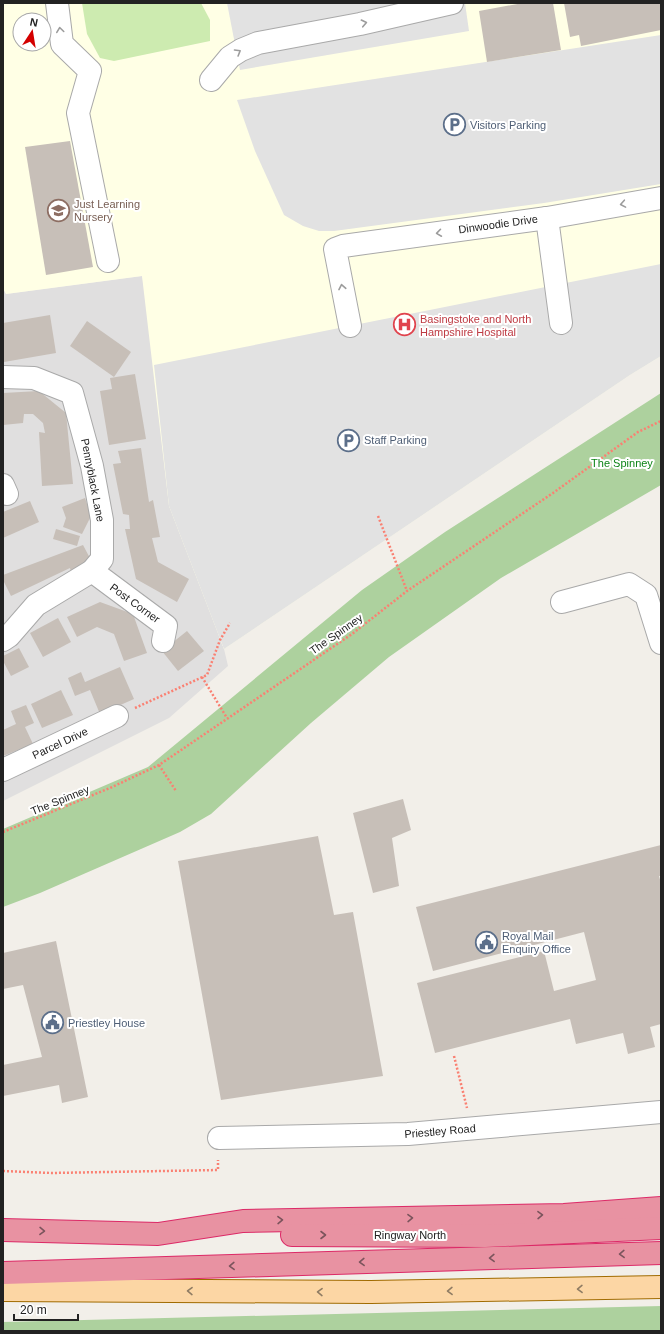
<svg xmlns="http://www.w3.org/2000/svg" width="664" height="1334" viewBox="0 0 664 1334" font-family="Helvetica,sans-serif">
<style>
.residential{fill:#e0dfdf}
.education{fill:#ffffe5;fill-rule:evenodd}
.grass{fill:#cdebb0}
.forest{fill:#add19e}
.parking{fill:#e2e2e2}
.building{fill:#c7bfb8}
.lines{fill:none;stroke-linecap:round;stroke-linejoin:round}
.minor-casing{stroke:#a9a9a9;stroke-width:24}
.major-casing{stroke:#a06b00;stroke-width:24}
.highway-casing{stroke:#dc2a67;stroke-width:24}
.path{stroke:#fa8072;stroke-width:2.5;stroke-dasharray:2 2;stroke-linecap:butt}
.minor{stroke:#fff;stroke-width:22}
.major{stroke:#fcd6a4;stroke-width:22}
.highway{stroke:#e892a2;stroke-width:22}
.oneway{stroke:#9c9c9c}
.oneway2{stroke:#7b545c}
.oneway3{stroke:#8f7c63}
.labels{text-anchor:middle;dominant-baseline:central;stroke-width:4;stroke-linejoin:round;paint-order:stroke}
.service-label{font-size:11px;fill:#4e5e75;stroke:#fff;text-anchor:start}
.education-label{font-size:11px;fill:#785e54;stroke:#fff;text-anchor:start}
.street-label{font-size:11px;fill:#222;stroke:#fff}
.health-label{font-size:11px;fill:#be3a42;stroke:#fff;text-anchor:start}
.park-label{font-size:11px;fill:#0c8416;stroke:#fff}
</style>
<rect width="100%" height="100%" fill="#f2efe9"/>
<polygon class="residential" points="142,276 220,640 224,649 228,666 169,718 3,801 3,288 6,294"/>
<path class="education" d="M 3,3 L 661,3 L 661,356 L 630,375 L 224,649 L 169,506 L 142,276 L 6,294 L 3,288 ZM 20,20 L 44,20 L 44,44 L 20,44 Z"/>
<polygon class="grass" points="82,3 201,3 210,20 210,41 114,61 100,58 87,34"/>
<g class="forest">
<polygon points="661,393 661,485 501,578 389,657 311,723 211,814 180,832 40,893 3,907 3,829 148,767 362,590 445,532"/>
<polygon points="661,1306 661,1331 3,1331 3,1322"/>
</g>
<g class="parking">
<polygon points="227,3 465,3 469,31 240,70"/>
<polygon points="661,35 661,184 544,203 334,231 319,231 303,226 284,215 255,151 237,100"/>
<polygon points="661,264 661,356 630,375 224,649 169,506 154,365"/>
</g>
<g class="building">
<polygon points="523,3 553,3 561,50 487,62 479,11"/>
<polygon points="564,3 661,3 661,30 581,46 579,35 570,37"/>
<polygon points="70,141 93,267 46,275 25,147"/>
<polygon points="50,315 56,353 4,362 3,323"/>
<polygon points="87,321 131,352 114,377 70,346"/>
<polygon points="135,374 146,439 109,445 100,391 112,389 110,378"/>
<polygon points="39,391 66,413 73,484 42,486 39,432 45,433 43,423 33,414 24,414 23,423 3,425 3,393"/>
<polygon points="141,448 149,502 153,500 160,537 152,538 158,562 189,579 177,602 136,579 125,529 130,529 129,515 123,514 113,464 121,463 118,451"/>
<polygon points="85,498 91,516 82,534 63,527 66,518 62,507"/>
<polygon points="30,501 39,522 3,538 3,512"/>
<polygon points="56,529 80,536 77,546 53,539"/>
<polygon points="83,545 92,562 71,572 70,568 11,596 3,580 3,575"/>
<polygon points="100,602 133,614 147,653 124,661 114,634 97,627 77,637 67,617"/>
<polygon points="58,618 71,642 43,657 30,633"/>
<polygon points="187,631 204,651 178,671 162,651"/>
<polygon points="19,648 29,667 11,676 3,661 3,656"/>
<polygon points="120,667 134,699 100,714 90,690 75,696 68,678 81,672 85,682"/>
<polygon points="61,690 73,715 42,728 31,704"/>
<polygon points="26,705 34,723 25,727 33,744 3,756 3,730 16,724 11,711"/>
<polygon points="403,799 411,830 392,838 399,886 373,893 353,813"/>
<polygon points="318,836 334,915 353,912 383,1076 221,1100 178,861"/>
<polygon points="661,845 661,876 659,876 661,883 661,1024 650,1027 655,1047 628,1054 623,1033 576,1044 570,1019 435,1053 417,983 544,951 554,991 596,980 584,932 433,971 416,907"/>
<polygon points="56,941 88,1097 62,1103 59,1085 3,1096 3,1065 42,1057 23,985 3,989 3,953"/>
</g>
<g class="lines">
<defs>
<g id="minor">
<polyline points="57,3 62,44 90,71 78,113 108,261"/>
<polyline points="211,80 230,57 241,50 258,43 360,24 452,3"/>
<polyline points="547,218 561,323"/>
<polyline points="350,326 335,249 343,246 547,218 661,198"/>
<polyline points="3,377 34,378 72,393 92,466 102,520 102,559 92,571 36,605 9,636 3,640"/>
<polyline points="3,485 7,494"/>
<polyline points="92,571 166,626 163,641"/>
<polyline points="562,602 629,584 646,595 661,643"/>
<polyline points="3,770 117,716"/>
<polyline points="219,1138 408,1134 661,1112"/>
</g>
<polyline id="major" points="3,1290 371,1292 661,1287"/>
<g id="highway">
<polyline points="3,1230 158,1234 243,1221 564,1215 661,1208"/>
<polyline points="292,1235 485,1236 661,1228"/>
<polyline points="3,1273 661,1253"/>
</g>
</defs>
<use href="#minor" class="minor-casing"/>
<use href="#major" class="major-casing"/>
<use href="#highway" class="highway-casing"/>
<g class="path">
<polyline points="378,516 407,591"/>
<polyline points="202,677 227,718"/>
<polyline points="135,708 207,675 220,640 230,623"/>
<polyline points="159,765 176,791"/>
<polyline points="3,832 110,788 159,765 352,634 407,591 553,493 638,432 661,421"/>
<polyline points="454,1056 467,1108"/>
<polyline points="3,1171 52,1173 218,1170 218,1160"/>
</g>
<use href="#minor" class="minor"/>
<use href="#major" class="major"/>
<use href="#highway" class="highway"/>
</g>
<defs><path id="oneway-chevron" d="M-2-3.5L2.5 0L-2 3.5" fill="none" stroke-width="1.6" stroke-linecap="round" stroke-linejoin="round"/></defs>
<g class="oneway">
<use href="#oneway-chevron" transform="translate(364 23) rotate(-12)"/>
<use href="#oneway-chevron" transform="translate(60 30) rotate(-98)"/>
<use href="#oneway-chevron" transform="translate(238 52) rotate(-31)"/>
<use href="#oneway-chevron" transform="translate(623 204) rotate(170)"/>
<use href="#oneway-chevron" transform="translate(439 233) rotate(172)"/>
<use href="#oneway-chevron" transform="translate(342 287) rotate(-101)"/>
</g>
<g class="oneway2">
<use href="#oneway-chevron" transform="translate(540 1215) rotate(-1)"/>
<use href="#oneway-chevron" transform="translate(410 1218) rotate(-1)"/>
<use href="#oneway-chevron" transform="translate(280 1220) rotate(-1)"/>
<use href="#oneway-chevron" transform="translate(42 1231) rotate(1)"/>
<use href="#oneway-chevron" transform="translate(323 1235)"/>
<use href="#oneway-chevron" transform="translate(622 1254) rotate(178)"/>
<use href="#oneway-chevron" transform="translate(492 1258) rotate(178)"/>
<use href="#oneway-chevron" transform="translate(362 1262) rotate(178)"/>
<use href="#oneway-chevron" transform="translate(232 1266) rotate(178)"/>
</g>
<g class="oneway3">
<use href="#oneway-chevron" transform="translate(580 1289) rotate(179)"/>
<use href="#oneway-chevron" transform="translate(190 1291) rotate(-179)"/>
<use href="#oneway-chevron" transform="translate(450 1291) rotate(179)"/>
<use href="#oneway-chevron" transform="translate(320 1292) rotate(-179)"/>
</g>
<defs>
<symbol id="parking-ring" viewBox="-11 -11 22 22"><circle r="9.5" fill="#fff" stroke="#5c6f8a" stroke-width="1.5"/><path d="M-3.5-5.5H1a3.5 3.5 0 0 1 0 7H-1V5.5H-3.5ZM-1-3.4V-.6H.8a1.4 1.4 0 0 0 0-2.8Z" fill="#5c6f8a"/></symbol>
<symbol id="school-ring" viewBox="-11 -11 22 22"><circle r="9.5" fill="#fff" stroke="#8d6e63" stroke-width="1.5"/><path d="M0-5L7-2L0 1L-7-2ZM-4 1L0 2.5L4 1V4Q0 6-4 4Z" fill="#8d6e63"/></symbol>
<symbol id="hospital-ring" viewBox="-11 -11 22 22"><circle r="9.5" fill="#fff" stroke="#e0444e" stroke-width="1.5"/><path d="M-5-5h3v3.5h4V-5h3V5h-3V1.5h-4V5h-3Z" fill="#e0444e"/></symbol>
<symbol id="civic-ring" viewBox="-11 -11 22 22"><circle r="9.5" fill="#fff" stroke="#5c6f8a" stroke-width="1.5"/><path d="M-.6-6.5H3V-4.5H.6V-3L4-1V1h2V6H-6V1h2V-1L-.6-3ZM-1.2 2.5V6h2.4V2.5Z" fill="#5c6f8a"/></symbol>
</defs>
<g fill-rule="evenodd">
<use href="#parking-ring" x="442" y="112" width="25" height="25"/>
<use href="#school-ring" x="46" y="198" width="25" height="25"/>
<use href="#hospital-ring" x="392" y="312" width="25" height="25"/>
<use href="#parking-ring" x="336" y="428" width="25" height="25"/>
<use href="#civic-ring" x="474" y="930" width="25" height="25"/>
<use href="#civic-ring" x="40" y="1010" width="25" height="25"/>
</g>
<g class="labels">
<g class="service-label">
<text x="470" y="125">Visitors Parking</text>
<text x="364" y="440">Staff Parking</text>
<text x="502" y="936">Royal Mail<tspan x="502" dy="13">Enquiry Office</tspan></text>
<text x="68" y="1023">Priestley House</text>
</g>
<g class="education-label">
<text x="74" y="204">Just Learning<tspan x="74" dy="13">Nursery</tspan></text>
</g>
<g class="street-label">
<text transform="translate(498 224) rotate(-8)">Dinwoodie Drive</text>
<text transform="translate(93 480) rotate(79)">Pennyblack Lane</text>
<text transform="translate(135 603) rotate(36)">Post Corner</text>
<text transform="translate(336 634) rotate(-35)">The Spinney</text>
<text transform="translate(60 743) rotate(-25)">Parcel Drive</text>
<text transform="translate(60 800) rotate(-22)">The Spinney</text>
<text transform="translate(440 1131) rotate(-5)">Priestley Road</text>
<text x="410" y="1235">Ringway North</text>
</g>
<g class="health-label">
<text x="420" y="319">Basingstoke and North<tspan x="420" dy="13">Hampshire Hospital</tspan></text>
</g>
<g class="park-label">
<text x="622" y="463">The Spinney</text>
</g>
</g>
<rect width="664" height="1334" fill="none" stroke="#222222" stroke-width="8"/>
<g transform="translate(32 32) rotate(12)"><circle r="19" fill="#ffffff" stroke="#a7a7a7"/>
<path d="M0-3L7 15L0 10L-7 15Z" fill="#d40000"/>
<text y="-6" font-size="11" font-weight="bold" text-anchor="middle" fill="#222222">N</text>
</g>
<path d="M14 1314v6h64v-6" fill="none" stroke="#222222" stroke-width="2"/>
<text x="20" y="1314" font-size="12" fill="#222222" stroke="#ffffff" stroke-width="3" paint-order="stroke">20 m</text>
</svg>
